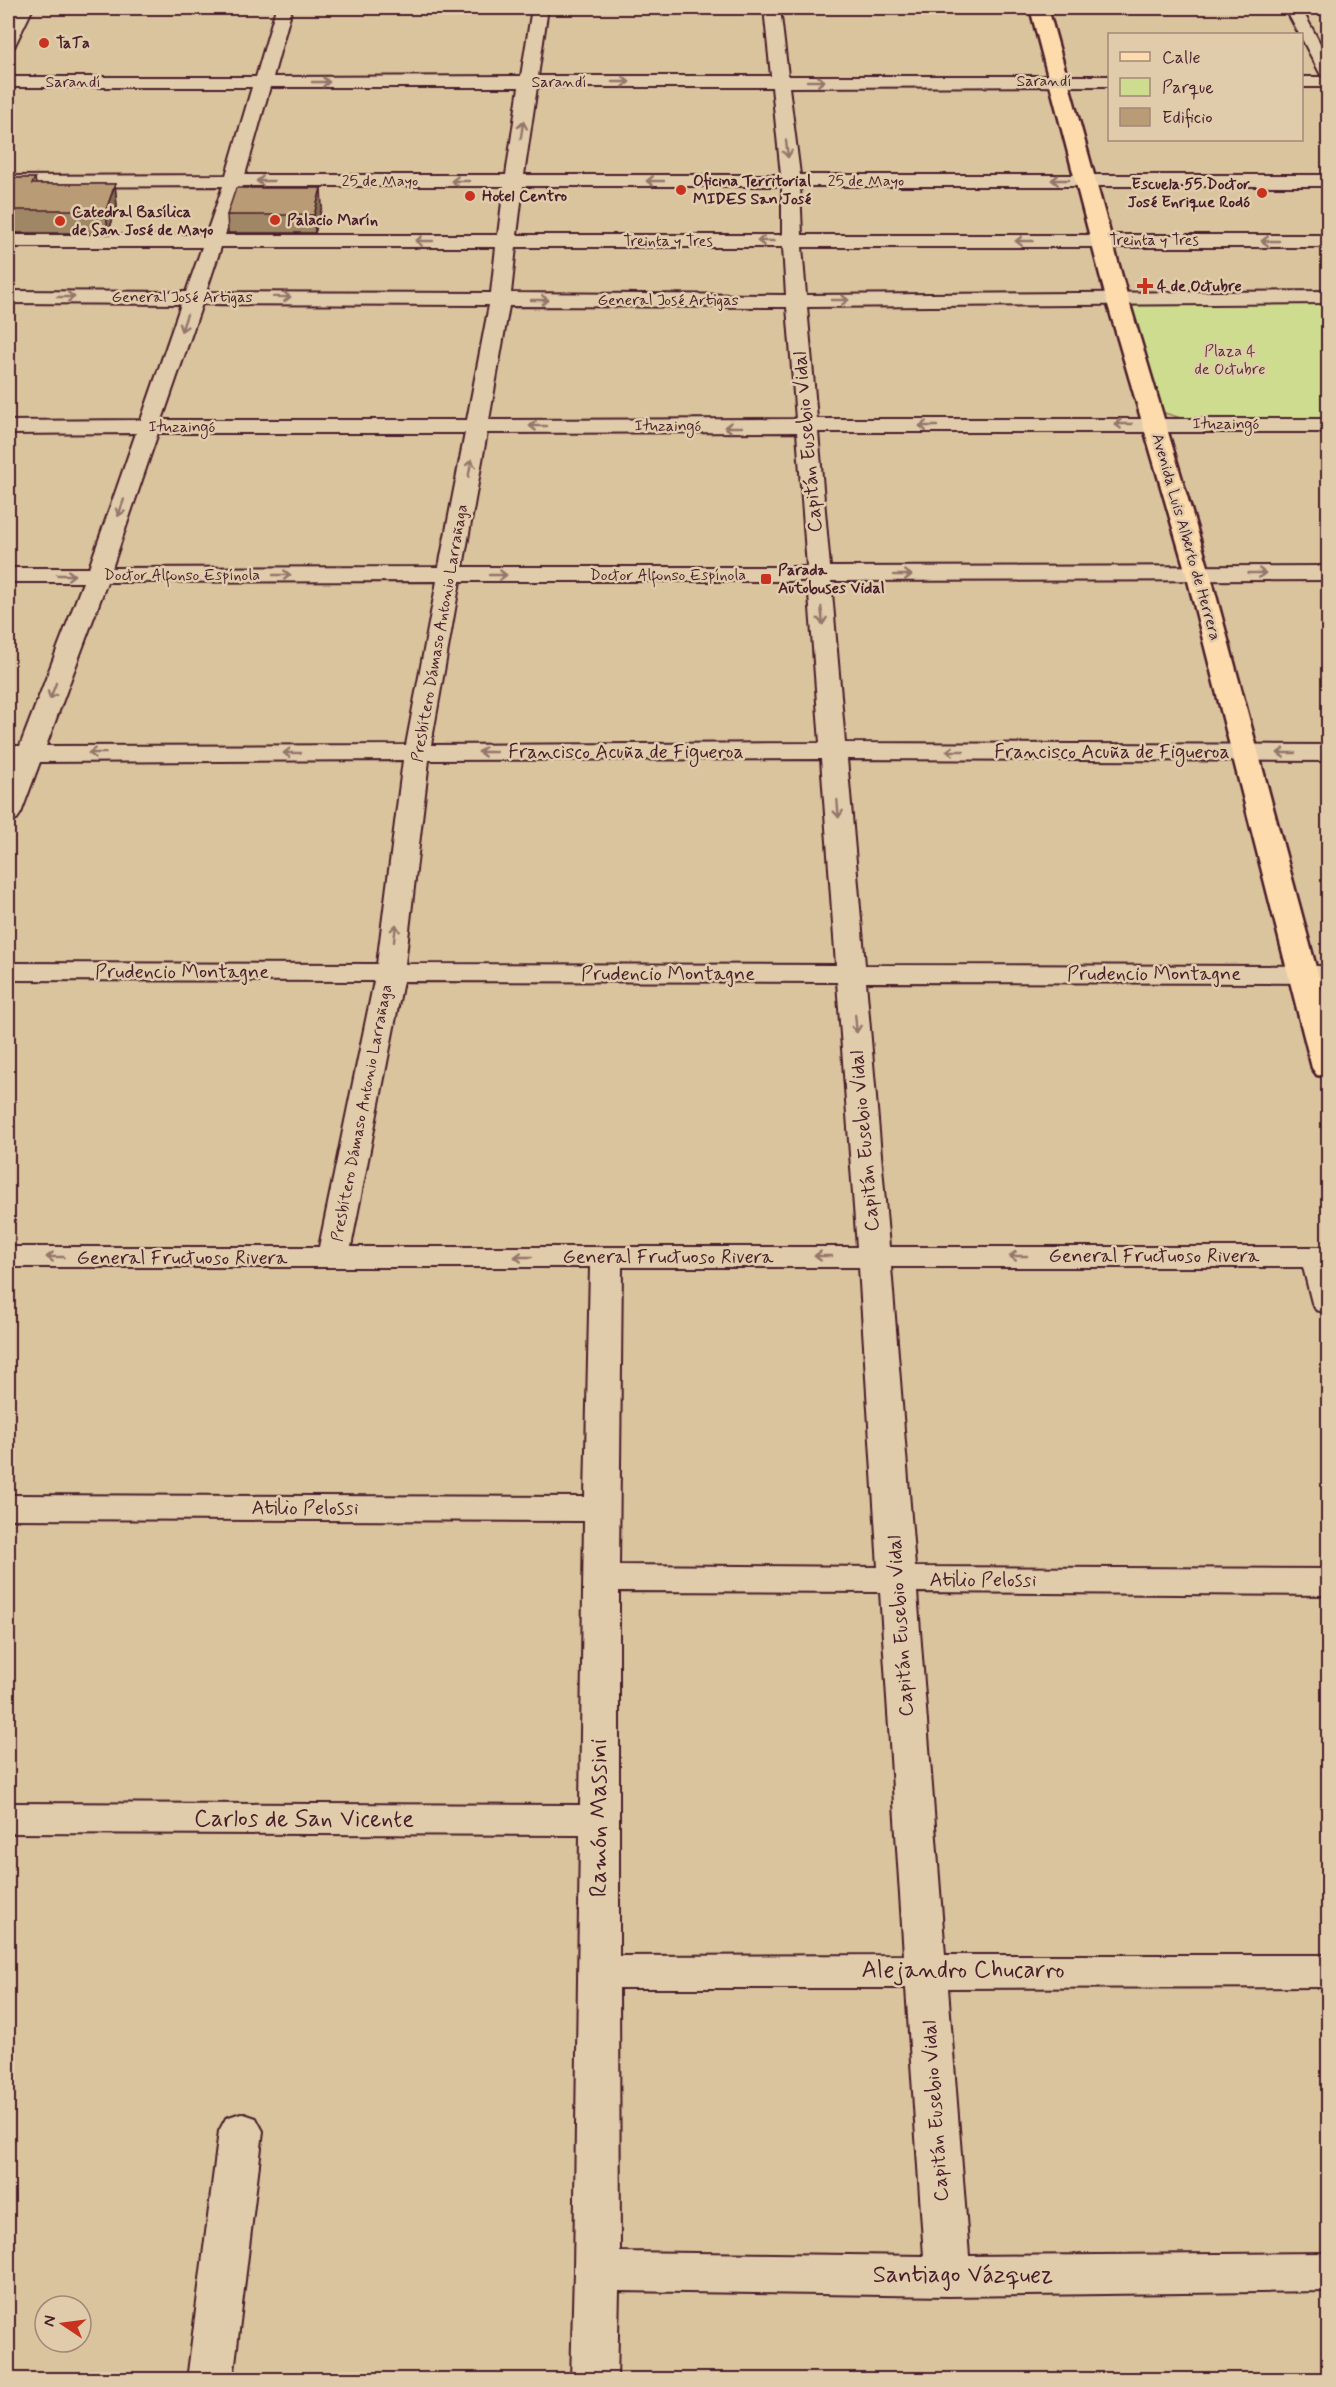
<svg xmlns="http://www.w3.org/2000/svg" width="1336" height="2387" viewBox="0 0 1336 2387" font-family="Mynerve,sans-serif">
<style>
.green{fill:#cedc8f;stroke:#8c7e5d;stroke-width:1.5}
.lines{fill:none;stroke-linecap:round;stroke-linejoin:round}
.minor-casing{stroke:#4a1f2b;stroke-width:4}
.major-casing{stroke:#4a1f2b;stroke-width:5}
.minor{fill:#e0ccab;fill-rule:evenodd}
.major{fill:#fddbac;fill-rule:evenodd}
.wall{fill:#9f8665;stroke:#4a1f2b;stroke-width:1.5}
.shaded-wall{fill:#826d52;stroke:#4a1f2b;stroke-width:1.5}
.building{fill:#b99c75;stroke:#4a1f2b;stroke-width:1.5}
.oneway{stroke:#95766b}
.poi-dot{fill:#c8321e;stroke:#e0ccab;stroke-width:2}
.labels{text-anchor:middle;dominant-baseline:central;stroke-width:5;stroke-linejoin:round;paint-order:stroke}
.far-poi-label{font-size:16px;font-weight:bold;fill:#4a1f2b;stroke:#e0ccab;text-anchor:start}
.far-street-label{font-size:16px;fill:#4a1f2b;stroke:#e0ccab}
.far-park-label{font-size:16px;fill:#573235;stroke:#e0ccab}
.street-label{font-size:20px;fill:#4a1f2b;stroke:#e0ccab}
.near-street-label{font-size:24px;fill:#4a1f2b;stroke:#e0ccab}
</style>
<rect width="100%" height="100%" fill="#dac49e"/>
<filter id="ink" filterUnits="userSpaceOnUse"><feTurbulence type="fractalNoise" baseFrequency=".0167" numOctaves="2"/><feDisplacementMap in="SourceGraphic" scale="12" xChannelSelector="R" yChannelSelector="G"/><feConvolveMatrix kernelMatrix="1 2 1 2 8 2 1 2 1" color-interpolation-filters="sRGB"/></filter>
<g filter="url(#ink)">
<polygon class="green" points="1144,301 1328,303 1328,419 1181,418 1161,412 1131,306"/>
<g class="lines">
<defs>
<g id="minor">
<polygon points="17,8 33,8 16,43 14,47 8,48 8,27"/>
<path d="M 276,8 L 292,8 L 273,77 L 521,76 L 532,8 L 548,8 L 538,76 L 771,76 L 764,8 L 780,8 L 788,76 L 1110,76 L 1110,86 L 789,87 L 800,175 L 1328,175 L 1328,186 L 800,186 L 802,235 L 1328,235 L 1328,247 L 802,247 L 806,295 L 1328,291 L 1328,303 L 807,307 L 817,419 L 1328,419 L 1328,432 L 818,432 L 830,567 L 1328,566 L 1328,580 L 831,581 L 845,743 L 1328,745 L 1328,761 L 847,759 L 865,965 L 1328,966 L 1328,983 L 866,982 L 889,1247 L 1328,1247 L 1328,1313 L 1316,1310 L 1312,1303 L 1303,1267 L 891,1267 L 915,1567 L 1328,1569 L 1328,1595 L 917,1592 L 945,1955 L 1328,1955 L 1328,1987 L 948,1988 L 969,2256 L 1328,2253 L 1328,2291 L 948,2296 L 619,2291 L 617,2380 L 571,2380 L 574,2271 L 580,1835 L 8,1833 L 8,1803 L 580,1805 L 584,1521 L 8,1519 L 8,1495 L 585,1497 L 590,1267 L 8,1267 L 8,1247 L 319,1247 L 374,981 L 8,980 L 8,963 L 377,964 L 403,760 L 40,762 L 21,813 L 17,819 L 8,821 L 8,780 L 14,762 L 8,762 L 8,746 L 20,746 L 83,582 L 8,582 L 8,568 L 89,568 L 136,433 L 8,434 L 8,421 L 141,420 L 181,304 L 8,303 L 8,291 L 186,292 L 202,247 L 8,247 L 8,235 L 206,235 L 223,186 L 8,187 L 8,176 L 226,175 L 252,87 L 8,87 L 8,77 L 256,77 ZM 270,87 L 519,87 L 506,175 L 245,175 ZM 537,87 L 772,87 L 781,175 L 524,175 ZM 242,186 L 504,186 L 498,235 L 225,235 ZM 523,186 L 782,186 L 782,235 L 517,235 ZM 221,247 L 496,247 L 491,293 L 206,292 ZM 516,247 L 783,247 L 786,295 L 511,293 ZM 202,304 L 489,305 L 467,420 L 162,420 ZM 509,306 L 787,307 L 796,419 L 489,420 ZM 797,432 L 807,567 L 463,567 L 487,433 ZM 158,433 L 465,433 L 439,567 L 112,568 ZM 437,581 L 406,745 L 46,746 L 107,582 ZM 460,581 L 808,581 L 820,743 L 431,745 ZM 821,759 L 836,965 L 405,964 L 429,760 ZM 403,981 L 837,982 L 857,1247 L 351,1247 ZM 622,1267 L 859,1267 L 878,1567 L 619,1565 ZM 619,1591 L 880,1592 L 904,1955 L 619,1956 ZM 619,1988 L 906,1988 L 924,2256 L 620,2252 Z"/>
<polygon points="1285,8 1301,8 1328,58 1328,87 1302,87 1302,77 1322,77 1302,39 1302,34 1299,34"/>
<polygon points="241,2113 256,2118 263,2131 233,2380 187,2380 219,2131 226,2118"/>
</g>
<polygon id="major" points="1030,8 1048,8 1128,298 1210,573 1328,1012 1328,1077 1317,1075 1312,1068 1186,573 1106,298"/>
</defs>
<use href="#minor" class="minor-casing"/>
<use href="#major" class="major-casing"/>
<use href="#minor" class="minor"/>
<use href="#major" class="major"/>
</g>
<g class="wall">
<polygon points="8,178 35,178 36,184 115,184 117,207 108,233 14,233 16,249 15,252 8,252"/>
<polygon points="322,206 315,233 228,233 227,215"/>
</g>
<g class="shaded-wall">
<polygon points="115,184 117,207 108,233 106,210"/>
<polygon points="321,188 322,206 315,233 314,215"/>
<polygon points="13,226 16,249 15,252 12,229"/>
</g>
<g class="building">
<polygon points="8,178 35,178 32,184 115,184 106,210 8,210"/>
<polygon points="236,188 321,188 314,215 227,215"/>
<polygon points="8,225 13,226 12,229 8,229"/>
</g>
<defs><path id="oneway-shaft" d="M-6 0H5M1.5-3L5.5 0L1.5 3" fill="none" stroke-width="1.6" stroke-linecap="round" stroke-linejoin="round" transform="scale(1.5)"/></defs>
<g class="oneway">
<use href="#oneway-shaft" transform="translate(816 81)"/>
<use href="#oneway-shaft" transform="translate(321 82)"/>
<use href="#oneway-shaft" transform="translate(621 82)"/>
<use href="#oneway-shaft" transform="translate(522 130) rotate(-81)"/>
<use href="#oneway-shaft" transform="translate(787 149) rotate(83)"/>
<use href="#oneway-shaft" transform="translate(1060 180) rotate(180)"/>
<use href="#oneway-shaft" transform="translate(265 181) rotate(-180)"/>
<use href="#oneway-shaft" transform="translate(460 181) rotate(-180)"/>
<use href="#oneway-shaft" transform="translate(655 181) rotate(-180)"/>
<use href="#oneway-shaft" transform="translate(424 241) rotate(-180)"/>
<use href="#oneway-shaft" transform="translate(766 241) rotate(-180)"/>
<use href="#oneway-shaft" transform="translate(1024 241) rotate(180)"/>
<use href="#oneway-shaft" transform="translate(1270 241) rotate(-180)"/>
<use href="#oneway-shaft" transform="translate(66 297)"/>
<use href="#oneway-shaft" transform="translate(282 297) rotate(1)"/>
<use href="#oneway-shaft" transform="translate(540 300)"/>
<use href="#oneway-shaft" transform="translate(840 300)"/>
<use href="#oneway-shaft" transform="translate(184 323) rotate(109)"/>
<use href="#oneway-shaft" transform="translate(1123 424) rotate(180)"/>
<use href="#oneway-shaft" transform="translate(538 426) rotate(-180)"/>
<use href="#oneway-shaft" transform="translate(928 426) rotate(180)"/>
<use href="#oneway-shaft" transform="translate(733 427) rotate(-180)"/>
<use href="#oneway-shaft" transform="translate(470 468) rotate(-80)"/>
<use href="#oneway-shaft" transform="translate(121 508) rotate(109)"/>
<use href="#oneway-shaft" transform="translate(1257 573)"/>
<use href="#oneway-shaft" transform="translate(66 575)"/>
<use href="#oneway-shaft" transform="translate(282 575)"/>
<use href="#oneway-shaft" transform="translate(498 575)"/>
<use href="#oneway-shaft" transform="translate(903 575)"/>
<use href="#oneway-shaft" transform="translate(822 616) rotate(85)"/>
<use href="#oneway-shaft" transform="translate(53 691) rotate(111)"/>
<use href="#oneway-shaft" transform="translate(955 751) rotate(-180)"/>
<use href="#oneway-shaft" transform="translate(487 752) rotate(180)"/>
<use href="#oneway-shaft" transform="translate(97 753) rotate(180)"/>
<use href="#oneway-shaft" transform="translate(292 753) rotate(180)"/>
<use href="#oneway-shaft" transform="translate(1286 753) rotate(180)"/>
<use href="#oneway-shaft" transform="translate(838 809) rotate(85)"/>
<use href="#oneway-shaft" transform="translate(395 933) rotate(-83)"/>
<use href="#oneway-shaft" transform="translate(856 1024) rotate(85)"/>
<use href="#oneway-shaft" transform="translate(823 1256) rotate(180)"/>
<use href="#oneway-shaft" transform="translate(1018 1256) rotate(-180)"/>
<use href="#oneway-shaft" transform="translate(55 1257) rotate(-180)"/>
<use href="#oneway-shaft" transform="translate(523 1257) rotate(180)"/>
</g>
</g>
<g class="poi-dot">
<circle cx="44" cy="43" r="6"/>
<circle cx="681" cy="190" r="6"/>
<circle cx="1262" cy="193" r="6"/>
<circle cx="470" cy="196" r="6"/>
<circle cx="275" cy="220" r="6"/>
<circle cx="60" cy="221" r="6"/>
<path d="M1142 277h6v6h6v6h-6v6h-6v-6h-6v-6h6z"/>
<rect x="760" y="573" width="12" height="12" rx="3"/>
</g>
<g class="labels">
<g class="far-poi-label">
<text x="56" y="43">TaTa</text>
<text x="693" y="181">Oficina Territorial<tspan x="693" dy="18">MIDES San José</tspan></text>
<text x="1250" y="184" text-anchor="end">Escuela 55 Doctor<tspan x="1250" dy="18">José Enrique Rodó</tspan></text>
<text x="482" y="196">Hotel Centro</text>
<text x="72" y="212">Catedral Basílica<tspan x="72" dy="18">de San José de Mayo</tspan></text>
<text x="287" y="220">Palacio Marín</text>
<text x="1157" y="286">4 de Octubre</text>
<text x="778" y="570">Parada<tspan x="778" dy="18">Autobuses Vidal</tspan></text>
</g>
<g class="far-street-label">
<text x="1044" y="81">Sarandí</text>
<text x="73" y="82">Sarandí</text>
<text x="559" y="82">Sarandí</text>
<text x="380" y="181">25 de Mayo</text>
<text x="866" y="181">25 de Mayo</text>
<text x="1154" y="240">Treinta y Tres</text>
<text x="668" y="241">Treinta y Tres</text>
<text x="182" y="297">General José Artigas</text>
<text x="668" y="300">General José Artigas</text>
<text x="1226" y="424">Ituzaingó</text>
<text x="668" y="426">Ituzaingó</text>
<text x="182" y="427">Ituzaingó</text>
<text transform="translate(1186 537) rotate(74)">Avenida Luis Alberto de Herrera</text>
<text x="182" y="575">Doctor Alfonso Espínola</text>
<text x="668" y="575">Doctor Alfonso Espínola</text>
<text transform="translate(440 633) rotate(-80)">Presbítero Dámaso Antonio Larrañaga</text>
<text transform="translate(362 1113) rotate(-79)">Presbítero Dámaso Antonio Larrañaga</text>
</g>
<g class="far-park-label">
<text x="1230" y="351">Plaza 4<tspan x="1230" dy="18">de Octubre</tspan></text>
</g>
<g class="street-label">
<text transform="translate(808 442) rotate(-95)">Capitán Eusebio Vidal</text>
<text x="626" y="752">Francisco Acuña de Figueroa</text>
<text x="1112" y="752">Francisco Acuña de Figueroa</text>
<text x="182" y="972">Prudencio Montagne</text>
<text x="668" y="974">Prudencio Montagne</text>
<text x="1154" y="974">Prudencio Montagne</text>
<text transform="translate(865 1141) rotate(-95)">Capitán Eusebio Vidal</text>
<text x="1154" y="1256">General Fructuoso Rivera</text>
<text x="668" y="1257">General Fructuoso Rivera</text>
<text x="182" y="1258">General Fructuoso Rivera</text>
<text x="305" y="1508">Atilio Pelossi</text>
<text x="983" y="1580">Atilio Pelossi</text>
<text transform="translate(901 1626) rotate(-94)">Capitán Eusebio Vidal</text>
<text transform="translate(936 2111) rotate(-94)">Capitán Eusebio Vidal</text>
</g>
<g class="near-street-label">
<text transform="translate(599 1818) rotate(-90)">Ramón Massini</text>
<text x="304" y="1819">Carlos de San Vicente</text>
<text x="963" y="1970">Alejandro Chucarro</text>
<text x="963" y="2275">Santiago Vázquez</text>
</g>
</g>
<rect width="1336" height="2387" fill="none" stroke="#e0ccab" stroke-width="30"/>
<rect x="15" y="15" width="1306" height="2357" fill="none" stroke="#4a1f2b" stroke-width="2" filter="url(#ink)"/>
<rect x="1108" y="33" width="195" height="108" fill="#e0ccab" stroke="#a48778" stroke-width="1.5"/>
<rect x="1120" y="52" width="30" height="9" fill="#fddbac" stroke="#a48778" stroke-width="1.5"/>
<text x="1162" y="63" font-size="18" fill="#4a1f2b">Calle</text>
<rect x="1120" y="78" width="30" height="18" fill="#cedc8f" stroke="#a48778" stroke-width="1.5"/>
<text x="1162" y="93" font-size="18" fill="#4a1f2b">Parque</text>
<rect x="1120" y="108" width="30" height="18" fill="#b99c75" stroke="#a48778" stroke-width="1.5"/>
<text x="1162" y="123" font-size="18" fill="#4a1f2b">Edificio</text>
<g transform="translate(63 2324) rotate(283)"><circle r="28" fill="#e0ccab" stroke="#a48778" stroke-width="1.5"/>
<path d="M0-4.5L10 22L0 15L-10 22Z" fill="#c8321e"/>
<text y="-9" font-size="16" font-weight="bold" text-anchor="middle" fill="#4a1f2b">N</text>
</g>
</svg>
